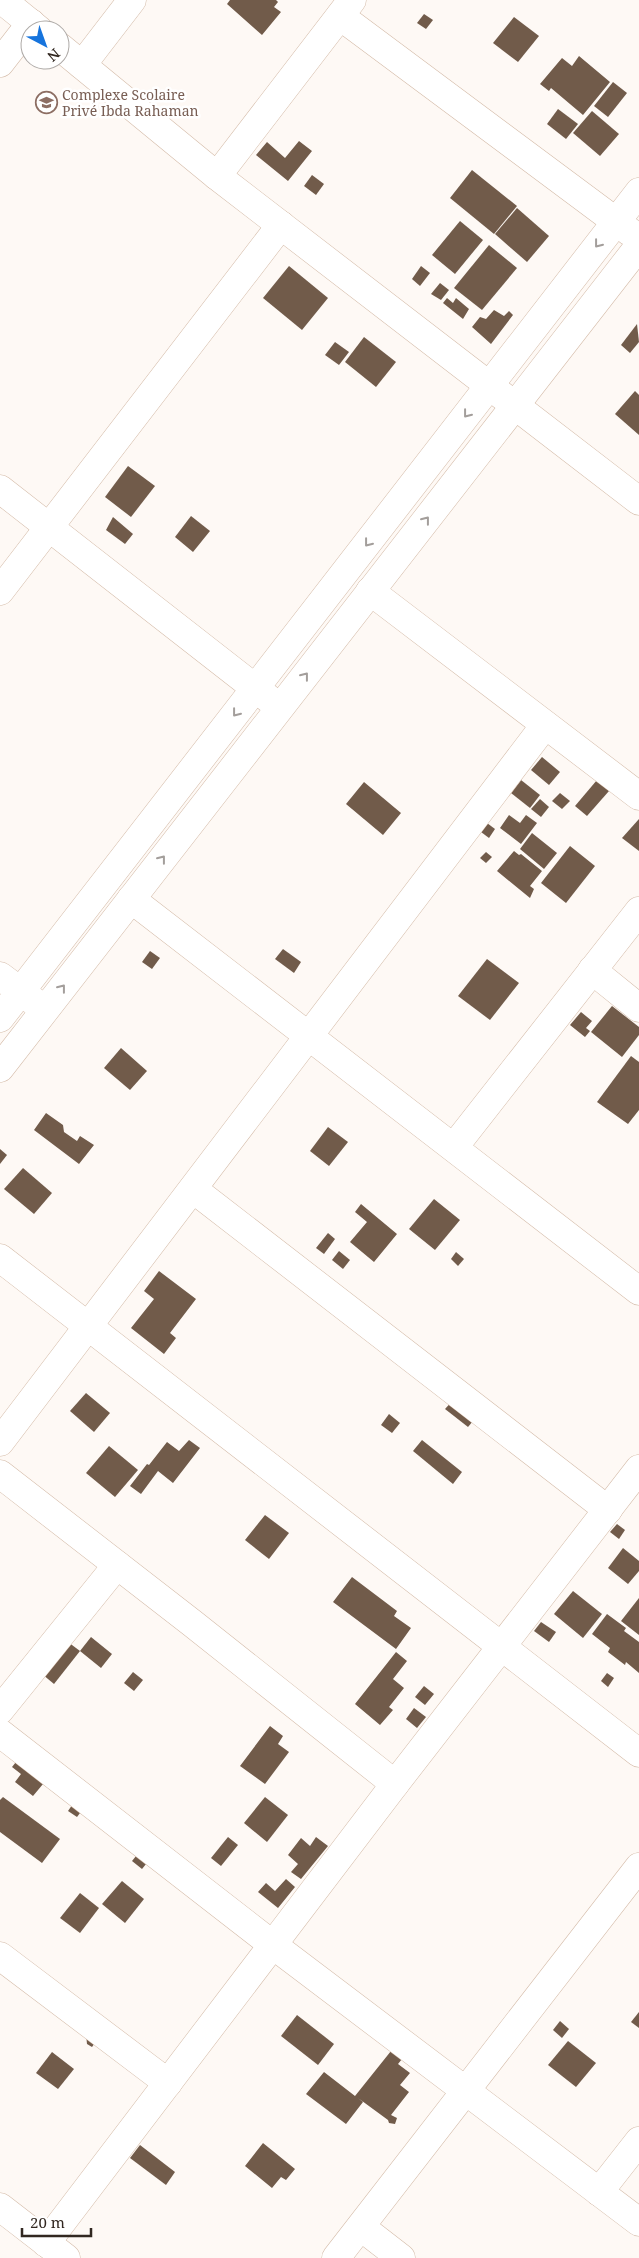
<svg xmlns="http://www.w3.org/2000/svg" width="639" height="2258" viewBox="0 0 639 2258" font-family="'Noto Serif',serif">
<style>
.building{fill:#715b4a}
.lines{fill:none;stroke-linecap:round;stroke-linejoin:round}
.minor-casing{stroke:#d4bba8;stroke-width:29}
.minor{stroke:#fff;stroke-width:28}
.oneway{stroke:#a39e9b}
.labels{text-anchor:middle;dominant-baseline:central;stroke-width:5;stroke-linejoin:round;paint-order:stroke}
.education-label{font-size:14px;fill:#785e54;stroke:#fff;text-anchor:start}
</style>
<rect width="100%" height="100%" fill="#fef9f5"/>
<g class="building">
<polygon points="230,0 276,0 278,2 274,7 281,12 262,35 227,4"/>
<polygon points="424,14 433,20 426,29 417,23"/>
<polygon points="514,17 539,36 518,62 493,43"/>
<polygon points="579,56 610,82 583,115 551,88 549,91 540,84 562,58 572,66"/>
<polygon points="613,82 627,93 608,117 594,106"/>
<polygon points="558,109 578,124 566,139 547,124"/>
<polygon points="592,111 619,134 600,156 573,133"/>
<polygon points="299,141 312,151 288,181 256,155 267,142 285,158"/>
<polygon points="472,170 517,206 494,234 450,198"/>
<polygon points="312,175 324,184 316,195 304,186"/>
<polygon points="517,208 549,236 527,262 495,234"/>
<polygon points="460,221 483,240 455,274 432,255"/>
<polygon points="489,245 517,268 482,310 454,288"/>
<polygon points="289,266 328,298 302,330 263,298"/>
<polygon points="421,266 430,273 420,286 412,279"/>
<polygon points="440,283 449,290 441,300 431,294"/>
<polygon points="447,298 453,303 456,298 469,309 463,319 443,303"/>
<polygon points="494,310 504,316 509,311 513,315 491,344 472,327 480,317 486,319"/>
<polygon points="637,324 639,342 630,353 621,345"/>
<polygon points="364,337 396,362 376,387 345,362"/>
<polygon points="335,342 349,352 339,365 325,355"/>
<polygon points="635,391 639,395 639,435 615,414"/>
<polygon points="128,466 155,486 131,517 105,497"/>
<polygon points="191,516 210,531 193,552 175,537"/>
<polygon points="113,517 133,534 125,544 106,530"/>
<polygon points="542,757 560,772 549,785 531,770"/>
<polygon points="521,780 540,795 530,808 511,793"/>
<polygon points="597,780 609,791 587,816 575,806"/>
<polygon points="364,782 401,813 383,835 346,804"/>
<polygon points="560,793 570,801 562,809 552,801"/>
<polygon points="540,799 549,807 541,817 531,809"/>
<polygon points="509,815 520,823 526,815 537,823 521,844 500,828"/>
<polygon points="639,819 639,851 622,838"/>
<polygon points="487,823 495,829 489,838 481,832"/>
<polygon points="532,833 557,853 544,869 520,849"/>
<polygon points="570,846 595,866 566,903 541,883"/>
<polygon points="514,851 519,855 521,854 542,871 530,886 534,889 530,898 497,871"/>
<polygon points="486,852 492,857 486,863 480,858"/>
<polygon points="283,949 301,962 294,973 275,959"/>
<polygon points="150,951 160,958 152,969 142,962"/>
<polygon points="487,959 519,983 490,1020 458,996"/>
<polygon points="612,1006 639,1027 639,1035 622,1057 591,1032"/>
<polygon points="581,1012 592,1021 586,1028 590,1031 585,1037 570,1025"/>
<polygon points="121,1048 147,1071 130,1090 104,1068"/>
<polygon points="631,1056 639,1062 639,1110 628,1124 597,1102"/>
<polygon points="46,1113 63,1125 64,1132 77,1141 80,1136 94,1145 79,1164 34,1130"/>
<polygon points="328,1127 348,1142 329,1166 310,1151"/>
<polygon points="0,1149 7,1155 0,1164"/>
<polygon points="23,1168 52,1193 34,1214 4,1189"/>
<polygon points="434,1199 460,1220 435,1250 409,1229"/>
<polygon points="361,1204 397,1234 374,1262 350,1242 367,1222 355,1212"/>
<polygon points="328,1233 335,1239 324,1254 316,1248"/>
<polygon points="339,1251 350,1260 343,1269 332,1260"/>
<polygon points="456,1252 464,1259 458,1266 451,1259"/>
<polygon points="159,1271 196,1299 170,1333 176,1338 164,1354 131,1328 154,1299 144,1291"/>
<polygon points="86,1393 110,1413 94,1432 70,1411"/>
<polygon points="456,1397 478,1415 468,1427 445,1409"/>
<polygon points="389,1414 400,1423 392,1433 381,1425"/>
<polygon points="189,1440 200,1448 173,1483 158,1471 141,1494 130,1486 147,1464 149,1465 167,1442 179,1451"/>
<polygon points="422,1440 462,1472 453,1484 413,1451"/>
<polygon points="109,1446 138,1470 115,1497 86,1473"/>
<polygon points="265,1515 289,1533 269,1559 245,1540"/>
<polygon points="617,1524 625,1530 619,1539 610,1532"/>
<polygon points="623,1548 639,1561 639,1571 628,1584 608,1568"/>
<polygon points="352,1577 397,1611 394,1616 411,1628 396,1649 333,1602"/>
<polygon points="573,1591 602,1614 583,1638 554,1614"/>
<polygon points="639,1598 639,1635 621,1621"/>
<polygon points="607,1614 626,1628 624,1631 639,1642 639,1673 626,1662 625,1665 608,1652 610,1648 592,1634"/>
<polygon points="541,1622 556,1632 549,1642 534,1631"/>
<polygon points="91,1637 112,1654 101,1668 80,1651"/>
<polygon points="68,1642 80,1651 54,1684 42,1674"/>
<polygon points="396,1652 407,1661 393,1679 404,1688 389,1707 393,1710 380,1725 355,1704"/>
<polygon points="133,1672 143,1680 134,1691 124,1683"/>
<polygon points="607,1673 614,1678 608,1687 601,1681"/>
<polygon points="424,1686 434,1694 425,1705 415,1697"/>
<polygon points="414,1708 426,1717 417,1728 406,1719"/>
<polygon points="270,1726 283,1736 278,1744 289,1752 265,1784 240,1766"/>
<polygon points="20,1757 48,1778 33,1796 15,1782 21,1774 12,1767"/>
<polygon points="3,1797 60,1839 42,1863 0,1832 0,1800"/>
<polygon points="265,1797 288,1815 267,1842 244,1823"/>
<polygon points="77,1798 86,1805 77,1817 68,1811"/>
<polygon points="228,1837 238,1845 221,1866 211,1858"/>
<polygon points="316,1837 328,1846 301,1879 291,1872 298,1864 288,1855 301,1838 310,1846"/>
<polygon points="141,1850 151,1858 142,1869 132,1861"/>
<polygon points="286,1879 295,1887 278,1908 258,1892 266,1883 275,1891"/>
<polygon points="122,1881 144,1899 125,1923 102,1904"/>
<polygon points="80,1893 99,1908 80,1933 60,1918"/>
<polygon points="639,2012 639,2028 631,2022"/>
<polygon points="297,2015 334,2044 318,2065 281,2036"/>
<polygon points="560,2021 569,2029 562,2038 553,2030"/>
<polygon points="86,2034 100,2036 92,2047 87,2044"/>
<polygon points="568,2041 596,2063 576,2087 548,2065"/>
<polygon points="395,2046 406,2054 398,2064 410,2073 400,2085 409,2092 391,2115 397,2118 395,2124 389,2123 388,2120 358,2098 363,2102 346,2124 306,2094 324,2072 355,2096"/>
<polygon points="52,2052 74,2069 58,2089 36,2073"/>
<polygon points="263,2143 295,2169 286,2180 281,2177 272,2188 245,2166"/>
<polygon points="140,2145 175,2172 166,2185 130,2158"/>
</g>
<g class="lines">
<defs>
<g id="minor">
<polyline points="2,0 39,30"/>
<polyline points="340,16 630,232"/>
<polyline points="60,47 217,176 639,501"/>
<polyline points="0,63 31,23"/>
<polyline points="82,65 132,0"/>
<polyline points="217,176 352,0"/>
<polyline points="0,489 269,699"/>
<polyline points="0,591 281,225"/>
<polyline points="370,591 639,796"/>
<polyline points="131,899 639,1291"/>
<polyline points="592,970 639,1008"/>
<polyline points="0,976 36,1003"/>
<polyline points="0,1018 639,192"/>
<polyline points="0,1068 639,246"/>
<polyline points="454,1147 639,911"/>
<polyline points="193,1189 608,1510"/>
<polyline points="0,1258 639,1753"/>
<polyline points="0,1442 545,725"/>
<polyline points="0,1474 192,1623 395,1784"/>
<polyline points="0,1710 117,1565"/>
<polyline points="0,1733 273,1945 639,2222"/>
<polyline points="0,1956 168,2083"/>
<polyline points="599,2192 639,2141"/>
<polyline points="0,2207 66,2258"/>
<polyline points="361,2227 401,2258"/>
<polyline points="46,2243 395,1784 639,1469"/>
<polyline points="336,2258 639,1867"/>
</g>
</defs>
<use href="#minor" class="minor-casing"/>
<use href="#minor" class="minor"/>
</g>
<defs><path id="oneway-chevron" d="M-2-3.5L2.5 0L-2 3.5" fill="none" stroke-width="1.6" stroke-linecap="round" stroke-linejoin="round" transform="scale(1.25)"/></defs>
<g class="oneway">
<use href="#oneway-chevron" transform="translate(598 244) rotate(128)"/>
<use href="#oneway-chevron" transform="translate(467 414) rotate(128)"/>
<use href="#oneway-chevron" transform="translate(426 520) rotate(-52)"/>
<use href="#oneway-chevron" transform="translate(368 543) rotate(128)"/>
<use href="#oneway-chevron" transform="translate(305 676) rotate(-52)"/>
<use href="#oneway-chevron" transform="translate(236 713) rotate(128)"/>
<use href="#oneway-chevron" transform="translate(162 859) rotate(-52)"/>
<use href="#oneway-chevron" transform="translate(62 988) rotate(-52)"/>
</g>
<defs>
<symbol id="school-ring" viewBox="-11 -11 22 22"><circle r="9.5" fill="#fff" stroke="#8d6e63" stroke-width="1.5"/><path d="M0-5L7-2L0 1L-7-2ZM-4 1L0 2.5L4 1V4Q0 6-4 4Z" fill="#8d6e63"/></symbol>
</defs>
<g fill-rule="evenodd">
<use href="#school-ring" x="34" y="90" width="25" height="25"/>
</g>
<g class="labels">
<g class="education-label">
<text x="62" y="94">Complexe Scolaire<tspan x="62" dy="16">Privé Ibda Rahaman</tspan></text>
</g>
</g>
<g transform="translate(45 45) rotate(139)"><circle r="24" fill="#ffffff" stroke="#ada9a6"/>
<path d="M0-4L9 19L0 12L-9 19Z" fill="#1674dd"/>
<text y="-8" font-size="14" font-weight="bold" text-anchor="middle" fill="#322821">N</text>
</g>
<path d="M22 2228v8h69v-8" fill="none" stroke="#322821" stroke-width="2.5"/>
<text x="30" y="2228" font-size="15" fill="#322821" stroke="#ffffff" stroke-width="4" paint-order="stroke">20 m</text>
</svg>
